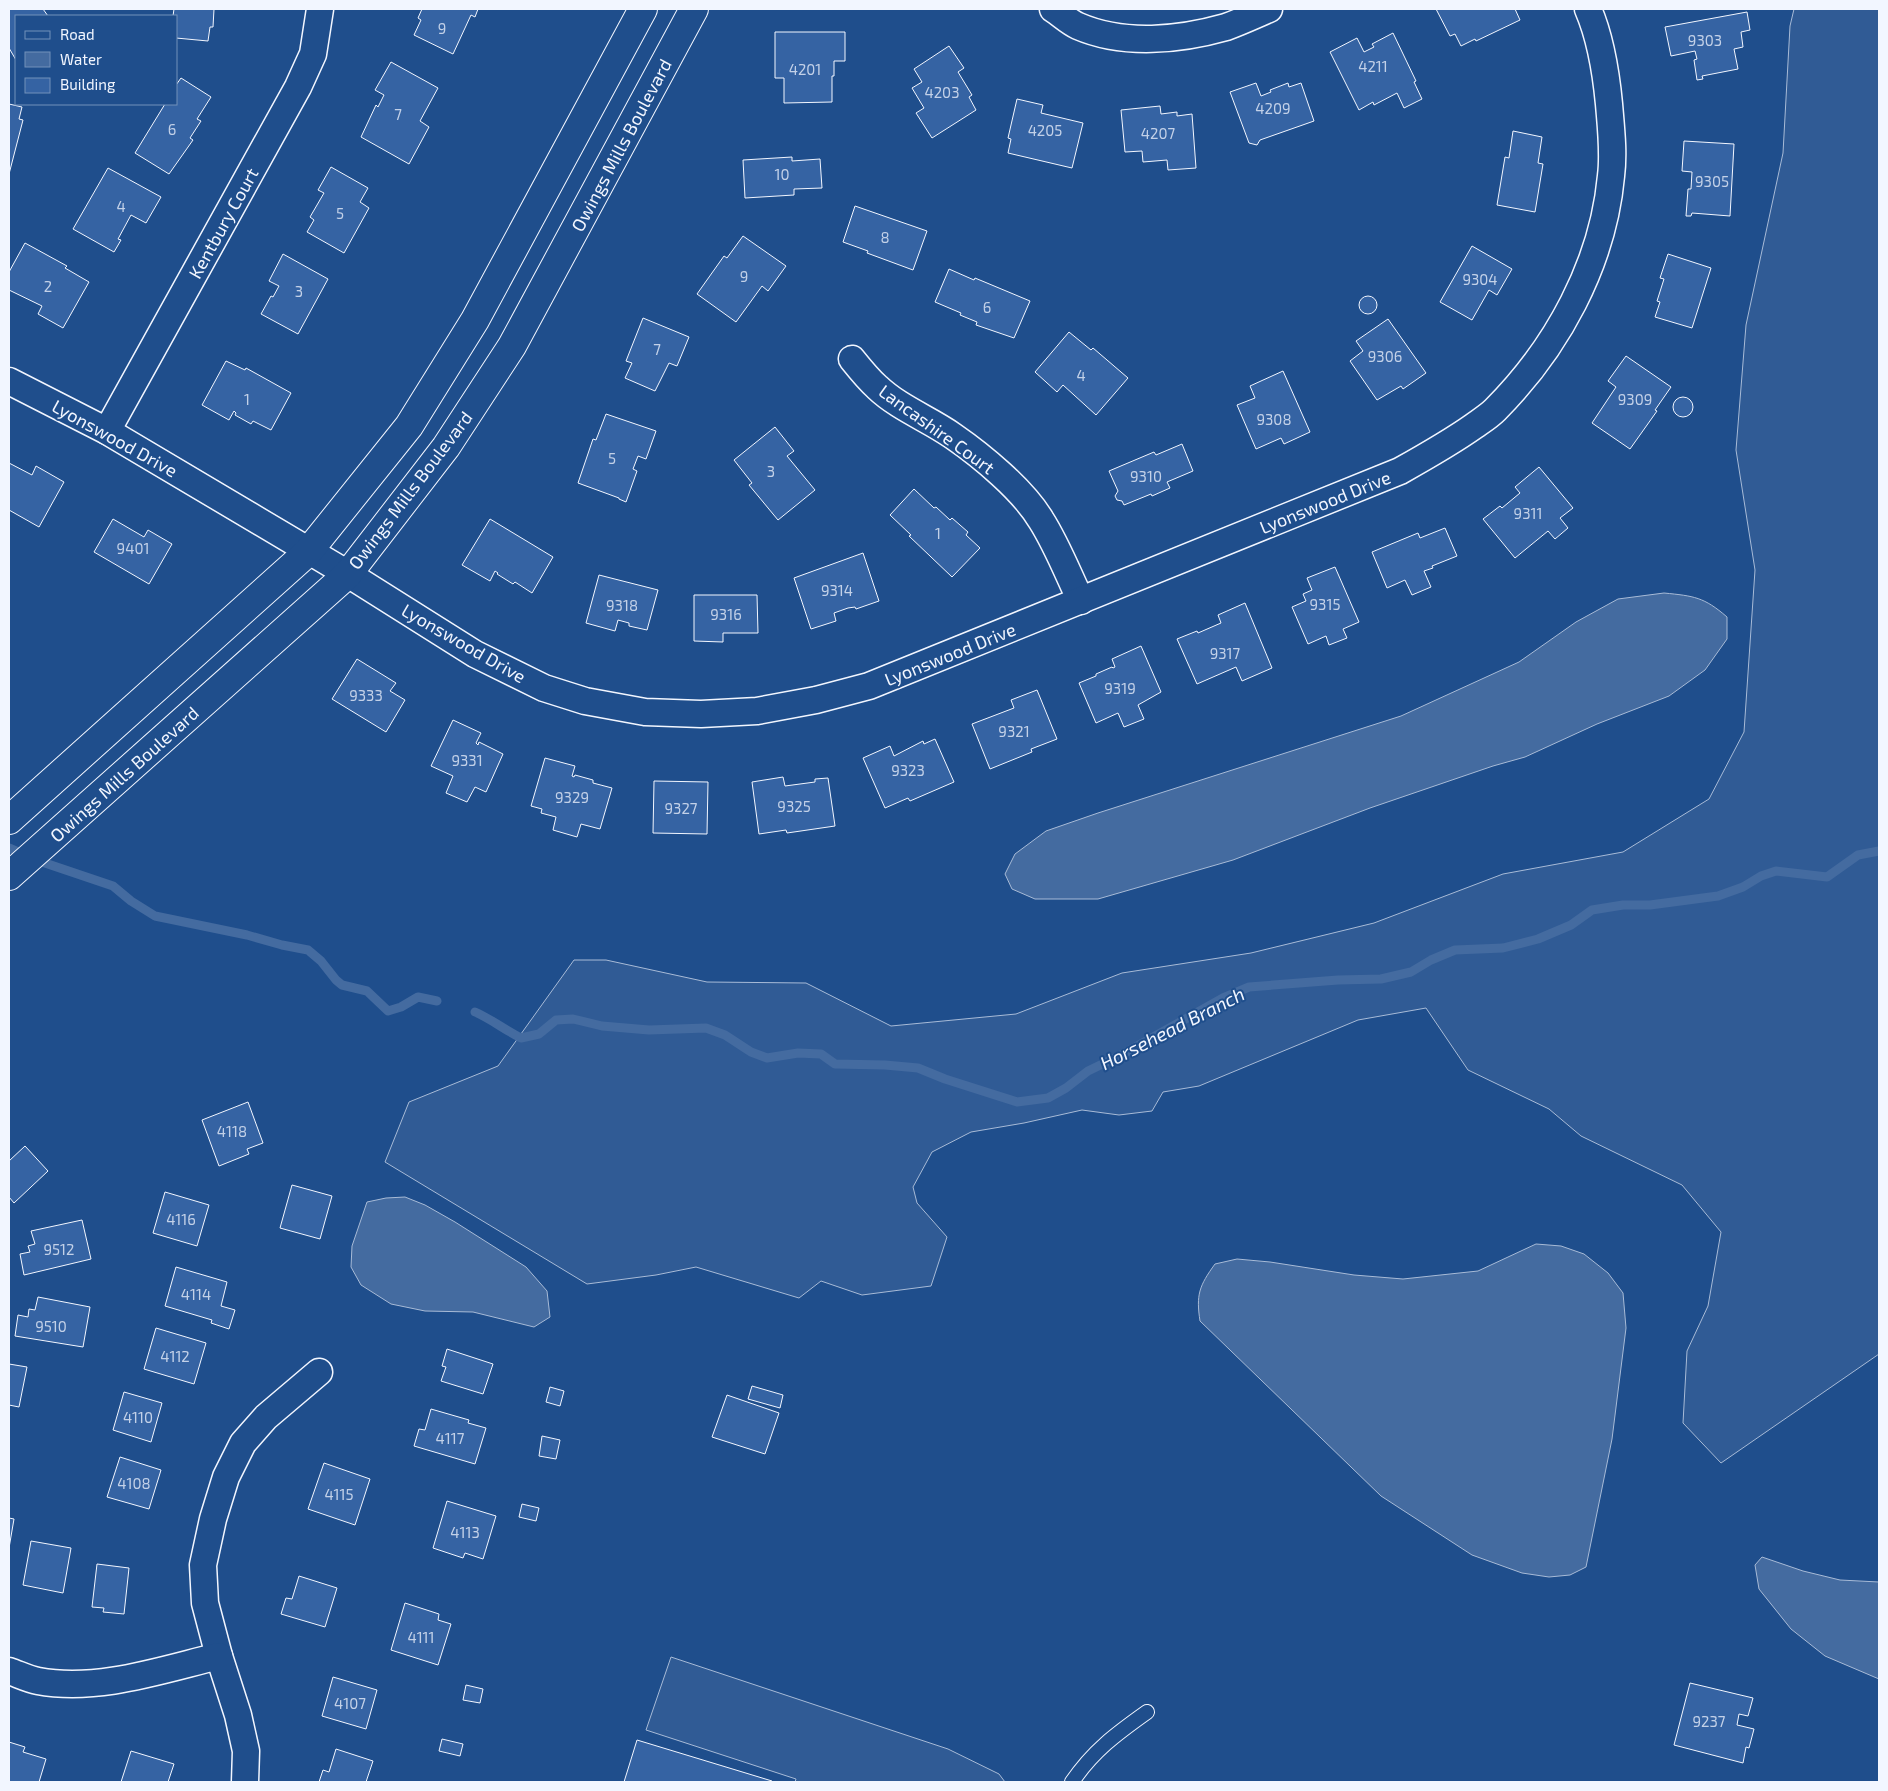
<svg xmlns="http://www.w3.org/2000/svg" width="1888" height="1791" viewBox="0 0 1888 1791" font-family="'Exo 2',sans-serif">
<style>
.built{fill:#305b95;stroke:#a8bbd7}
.water{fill:#446ba0;stroke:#a8bbd7}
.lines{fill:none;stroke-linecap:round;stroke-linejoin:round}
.stream{stroke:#446ba0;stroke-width:9}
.building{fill:#3563a3;stroke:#f2f6ff}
.service-casing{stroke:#f2f6ff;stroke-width:16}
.minor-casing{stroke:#f2f6ff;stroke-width:29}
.primary-casing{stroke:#f2f6ff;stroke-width:30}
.service{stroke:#1f4e8c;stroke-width:14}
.minor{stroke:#1f4e8c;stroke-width:26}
.primary{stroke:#1f4e8c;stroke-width:28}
.labels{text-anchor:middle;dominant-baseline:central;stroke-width:4;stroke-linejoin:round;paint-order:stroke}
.number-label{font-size:15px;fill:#c3d1e8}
.street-label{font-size:18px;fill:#f2f6ff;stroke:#1f4e8c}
.water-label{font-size:19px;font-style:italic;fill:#f2f6ff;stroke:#1f4e8c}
</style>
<rect width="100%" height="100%" fill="#1f4e8c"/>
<g class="built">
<polygon points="1794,9 1879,9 1879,1354 1721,1463 1683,1423 1687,1351 1708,1306 1721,1232 1682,1185 1581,1136 1549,1109 1468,1070 1426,1008 1358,1020 1199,1086 1163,1092 1152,1111 1119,1115 1082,1110 1024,1123 971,1132 932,1152 913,1187 917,1203 947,1237 931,1286 862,1295 821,1281 799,1298 696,1267 656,1275 587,1284 385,1162 409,1102 498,1066 574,960 606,960 707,982 806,983 891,1026 1016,1014 1122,973 1251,953 1374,923 1503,874 1623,852 1709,799 1744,732 1755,570 1736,450 1746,325 1783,153 1790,26"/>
<polygon points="671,1657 948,1749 999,1774 1005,1782 795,1782 796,1779 646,1730"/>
</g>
<g class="water">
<path d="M 1664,593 C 1694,596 1704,597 1727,617 L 1727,639 L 1705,670 L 1669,696 L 1597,724 L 1525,757 L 1493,766 L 1370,808 L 1233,860 L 1098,899 L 1035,899 L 1012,889 L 1005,874 L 1015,854 L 1046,831 L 1098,813 L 1401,716 L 1519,662 L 1576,622 L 1618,599 Z"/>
<polygon points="405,1197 425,1205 455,1222 526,1267 547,1291 550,1317 534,1327 473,1312 425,1311 391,1304 361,1285 351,1267 352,1246 367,1202 386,1198"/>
<path d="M 1536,1244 L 1561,1246 L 1584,1254 L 1608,1273 L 1623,1293 L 1626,1328 L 1612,1439 L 1586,1567 L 1570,1575 L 1549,1577 L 1522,1573 L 1472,1555 L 1381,1496 L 1200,1321 C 1196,1295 1199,1286 1215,1264 L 1237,1259 L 1270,1262 L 1354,1275 L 1403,1279 L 1478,1271 Z"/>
<polygon points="1762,1557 1803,1571 1840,1580 1879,1582 1879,1679 1825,1656 1791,1629 1759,1589 1755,1565"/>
</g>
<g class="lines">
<g class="stream">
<polyline points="9,848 39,861 113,886 131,901 155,916 247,935 282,945 308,950 321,961 336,980 342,985 367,991 388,1011 401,1007 418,997 437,1001"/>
<path d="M 475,1012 C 491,1019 505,1030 521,1038 L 539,1034 L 556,1020 L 573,1019 L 602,1026 L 649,1030 L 706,1028 L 725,1035 L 751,1052 L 767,1058 L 798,1053 L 821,1054 L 835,1064 L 885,1065 L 918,1068 L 945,1079 L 1017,1102 L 1048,1098 L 1066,1088 L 1088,1071 L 1123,1054 L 1223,998 L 1249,987 L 1338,980 L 1381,979 L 1411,972 L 1431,960 L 1455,950 L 1503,948 L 1538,939 L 1571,925 L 1592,910 L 1623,905 L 1650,905 L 1718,896 L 1743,887 L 1761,876 L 1776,871 L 1827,877 L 1858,855 L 1879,851"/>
</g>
</g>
<g class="building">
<polygon points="9,9 43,9 48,16 16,16 16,60 9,48"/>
<polygon points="174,9 219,9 214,9 213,27 210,27 208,41 176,38 176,16 173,16"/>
<polygon points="422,9 478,9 475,17 471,15 453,54 414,35 421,20 418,18"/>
<polygon points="1436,9 1515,9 1520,20 1476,41 1475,39 1461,46 1455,34 1450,36"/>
<polygon points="1747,12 1750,30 1741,32 1743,47 1734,49 1738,69 1702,76 1703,79 1697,80 1694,60 1697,59 1695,51 1671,56 1665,27"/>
<polygon points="775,32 845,32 845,61 834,61 834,76 832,76 832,102 784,103 784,78 775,78"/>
<polygon points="1393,33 1416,81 1414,82 1422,99 1404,108 1397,93 1374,105 1373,102 1359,110 1330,52 1357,38 1364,52 1374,47 1372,44"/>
<polygon points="949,46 964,68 958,72 972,95 969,97 976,110 932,138 916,113 924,108 912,88 922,82 914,69"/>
<polygon points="391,62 438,88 420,121 429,127 409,164 361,137 376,105 378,107 384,95 375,90"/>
<polygon points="181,78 211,97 197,119 201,121 190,138 193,140 169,174 135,153 165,104 176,104 176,85"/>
<polygon points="1256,83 1261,96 1271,92 1270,90 1288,83 1289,87 1301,83 1314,121 1260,140 1257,145 1249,143 1230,92"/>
<polygon points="1017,99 1043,105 1041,113 1083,123 1072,168 1008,153 1011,139 1008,138"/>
<polygon points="9,104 22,107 19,119 23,120 9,174"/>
<polygon points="1160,106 1161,114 1177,112 1177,116 1192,114 1196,168 1168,170 1167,160 1143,162 1142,151 1125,152 1121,110"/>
<polygon points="1513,131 1542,137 1538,163 1543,164 1535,212 1497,205 1505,157 1509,158"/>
<polygon points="1684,141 1734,144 1730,216 1692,213 1691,216 1686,216 1688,189 1691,189 1692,172 1682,171"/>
<polygon points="792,157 792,161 820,159 822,188 794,189 794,195 745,198 743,160"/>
<polygon points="331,167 368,188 360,202 369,208 344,253 307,232 314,220 310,217 324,193 318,190"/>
<polygon points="108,168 161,197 146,223 131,215 118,239 121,240 114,252 73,229"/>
<polygon points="855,206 927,231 913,270 867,253 868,251 843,242"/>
<polygon points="743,236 786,266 768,291 762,286 736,322 697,294 724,256 727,258"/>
<polygon points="25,243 67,266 65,268 89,282 63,328 38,314 42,306 9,290 9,272"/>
<polygon points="1472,246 1512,269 1497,295 1489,290 1472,320 1440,302"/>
<polygon points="283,254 328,279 298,334 261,314 271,296 273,297 279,286 269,281"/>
<polygon points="1668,254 1711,268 1692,328 1655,317 1660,302 1657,301 1664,279 1660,278"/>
<polygon points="949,269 974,280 975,278 1030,301 1014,338 976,325 977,322 960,315 961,313 935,302"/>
<circle cx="1368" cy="305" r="9"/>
<polygon points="643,318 689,337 677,366 669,363 655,391 625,378 632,363 626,361"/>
<polygon points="1388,319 1426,373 1403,389 1401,386 1377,400 1350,361 1363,351 1356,341"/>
<polygon points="1069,332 1091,350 1093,348 1128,378 1096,415 1063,385 1057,392 1035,372"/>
<polygon points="1626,356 1671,387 1655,410 1657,411 1630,449 1592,423 1616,387 1608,381"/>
<polygon points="226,361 245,370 246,368 291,393 271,430 253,421 251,424 235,415 236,413 234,411 229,420 202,405"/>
<polygon points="1283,371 1310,432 1284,444 1281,438 1256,449 1237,405 1255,398 1250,386"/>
<circle cx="1683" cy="407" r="10"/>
<polygon points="606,414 656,431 646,459 638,456 633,469 637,471 626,502 619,499 619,498 578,483 593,439 596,440"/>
<polygon points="775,427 794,451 787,456 815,490 778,520 749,485 752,483 734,460"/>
<polygon points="1182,444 1193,471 1167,482 1170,488 1152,496 1151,494 1124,505 1122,501 1117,500 1115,496 1118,491 1109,471 1154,452 1156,455"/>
<polygon points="9,463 32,475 36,466 64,482 39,527 9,510"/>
<polygon points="1539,467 1573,508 1560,518 1568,528 1555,539 1548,531 1515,558 1483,519 1500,506 1502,508 1520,493 1515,487"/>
<polygon points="914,489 934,508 936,507 950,520 952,518 968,532 966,535 980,548 952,577 909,536 911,535 890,515"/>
<polygon points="113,519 144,537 148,530 172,544 149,584 94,552"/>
<polygon points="490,519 553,557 532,593 515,582 513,584 497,574 498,573 495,571 490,581 462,565"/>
<polygon points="1445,528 1457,556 1432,566 1433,568 1424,571 1431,587 1412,595 1405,580 1387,588 1372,552 1418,533 1420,538"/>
<polygon points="863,553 879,601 856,609 855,607 848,608 834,613 836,621 811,629 794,578"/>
<polygon points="1335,567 1359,622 1343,629 1347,638 1329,645 1326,636 1308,644 1292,607 1306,601 1303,594 1312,590 1307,578"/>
<polygon points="599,575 658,590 647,630 629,626 629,623 618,620 615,631 586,623"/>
<polygon points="694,595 757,595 758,633 723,633 723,642 694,641"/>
<polygon points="1245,603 1272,668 1242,681 1236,667 1197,684 1177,639 1197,631 1198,633 1221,623 1218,615"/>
<polygon points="1141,646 1161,692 1138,705 1144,719 1124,727 1118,713 1096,723 1079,683 1096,676 1096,674 1112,667 1113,668 1115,667 1112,659"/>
<polygon points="357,659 396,683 390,691 405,700 386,732 332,699"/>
<polygon points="1037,690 1057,739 1031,749 1032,752 990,769 972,724 1014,708 1011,700"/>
<polygon points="453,720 481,733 476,743 478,745 479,742 503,754 486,792 475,787 467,802 446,793 453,776 431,766"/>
<polygon points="935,739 954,782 910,801 908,798 885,808 863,758 890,746 894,756 923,741 924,744"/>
<polygon points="545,758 575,766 572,776 574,777 575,775 593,780 593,783 612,788 600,829 581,824 577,837 553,830 556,817 541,813 542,809 531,806"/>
<polygon points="783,777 785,786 815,782 815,779 828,778 835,826 787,833 786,830 759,834 752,782"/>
<polygon points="654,781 708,782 707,834 653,833"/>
<polygon points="248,1102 263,1143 247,1149 249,1154 219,1166 202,1120"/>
<polygon points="25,1146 48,1171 14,1203 9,1197 9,1161"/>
<polygon points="292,1185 332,1196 320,1239 280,1228"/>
<polygon points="165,1192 209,1205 197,1246 153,1233"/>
<polygon points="82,1220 91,1259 24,1275 20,1254 30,1252 28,1246 35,1244 31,1231"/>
<polygon points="176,1267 227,1282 221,1306 235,1310 229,1329 211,1323 212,1320 165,1306"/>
<polygon points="38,1297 90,1307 83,1347 15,1336 18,1315 28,1317 29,1309 35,1310"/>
<polygon points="156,1328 206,1343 194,1384 144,1369"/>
<polygon points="447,1349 493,1364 483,1394 441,1381 446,1367 442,1366"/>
<polygon points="9,1364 27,1367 19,1407 9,1405"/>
<polygon points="752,1386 783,1395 780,1408 748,1399"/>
<polygon points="550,1387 564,1391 560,1406 546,1402"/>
<polygon points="124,1392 162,1403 151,1442 113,1430"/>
<polygon points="727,1395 779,1413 765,1454 712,1437"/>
<polygon points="431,1409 469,1420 468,1423 486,1428 475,1464 414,1446 419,1429 425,1430"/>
<polygon points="542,1436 560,1440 556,1459 539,1456"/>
<polygon points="120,1457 161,1470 149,1509 107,1497"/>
<polygon points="324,1463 370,1479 355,1525 308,1509"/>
<polygon points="447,1501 496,1516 483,1559 465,1553 463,1558 433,1548"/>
<polygon points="522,1504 539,1508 536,1521 519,1517"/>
<polygon points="9,1518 14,1519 9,1548"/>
<polygon points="31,1541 71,1548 63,1593 23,1585"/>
<polygon points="97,1564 129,1568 124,1614 103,1612 104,1608 92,1607"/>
<polygon points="299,1576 337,1588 325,1627 281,1614 286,1598 292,1599"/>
<polygon points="405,1603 439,1614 438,1620 451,1624 438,1665 391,1650"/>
<polygon points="333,1677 377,1690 366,1729 322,1716"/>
<polygon points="1690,1683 1753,1698 1748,1716 1739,1714 1737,1725 1754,1729 1749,1748 1746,1747 1743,1763 1674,1745"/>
<polygon points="466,1685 483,1689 480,1703 463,1700"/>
<polygon points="442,1739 463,1744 460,1756 439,1751"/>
<polygon points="637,1740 772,1781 771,1782 624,1782"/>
<polygon points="9,1742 25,1747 23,1752 46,1759 39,1782 9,1782"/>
<polygon points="336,1749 373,1761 366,1782 319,1782 323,1770 329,1772"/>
<polygon points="131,1751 174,1764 168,1782 121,1782"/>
</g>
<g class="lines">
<defs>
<path id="service" d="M 1072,1782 C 1093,1751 1116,1734 1147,1712"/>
<g id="minor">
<path d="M 1053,9 C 1061,14 1069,22 1078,26 C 1124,46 1180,40 1226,27 C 1240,22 1255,15 1269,9"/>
<path d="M 852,359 C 860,369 868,379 877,387 C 899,408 929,419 953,436 C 982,456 1023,490 1041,520 C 1057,545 1068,574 1081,601"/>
<path d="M 9,381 L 107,431 L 348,574 L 475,654 L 544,688 L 585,701 L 645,712 L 701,714 L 757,711 L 816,700 L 869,686 L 1400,471 C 1425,457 1450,443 1474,426 C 1481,421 1489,416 1495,410 C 1557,348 1603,264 1611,176 C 1614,153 1611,128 1609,104 C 1606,72 1601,39 1588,9"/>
<polyline points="107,431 298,87 313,54 320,9"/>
<polyline points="219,1656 205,1603 203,1565 213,1519 226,1477 243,1443 266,1417 319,1372"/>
<path d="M 9,1671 C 18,1674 28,1679 38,1681 C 98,1692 161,1670 219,1656 L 238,1715 L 246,1751 L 245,1782"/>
</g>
<g id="primary">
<polyline points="9,820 308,552 409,426 475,320 643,9"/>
<polyline points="9,876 348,574 446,447 512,346 694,9"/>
</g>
</defs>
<use href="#service" class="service-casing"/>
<use href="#minor" class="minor-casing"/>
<use href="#primary" class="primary-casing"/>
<use href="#service" class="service"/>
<use href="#minor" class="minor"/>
<use href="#primary" class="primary"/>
</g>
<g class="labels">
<g class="number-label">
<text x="442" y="28">9</text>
<text x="1705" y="40">9303</text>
<text x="1373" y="66">4211</text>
<text x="805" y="69">4201</text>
<text x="942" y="92">4203</text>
<text x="1273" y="108">4209</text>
<text x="398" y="114">7</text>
<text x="172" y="129">6</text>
<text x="1045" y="130">4205</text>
<text x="1158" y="133">4207</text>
<text x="782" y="174">10</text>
<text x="1712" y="181">9305</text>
<text x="121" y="206">4</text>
<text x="340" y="213">5</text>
<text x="885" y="237">8</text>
<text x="744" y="276">9</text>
<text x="1480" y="279">9304</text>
<text x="48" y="286">2</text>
<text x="299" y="291">3</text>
<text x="987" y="307">6</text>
<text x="657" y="349">7</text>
<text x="1385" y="356">9306</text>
<text x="1081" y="375">4</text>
<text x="247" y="399">1</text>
<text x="1635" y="399">9309</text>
<text x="1274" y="419">9308</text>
<text x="612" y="458">5</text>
<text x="771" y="471">3</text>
<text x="1146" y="476">9310</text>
<text x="1528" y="513">9311</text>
<text x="938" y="533">1</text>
<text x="133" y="548">9401</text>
<text x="837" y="590">9314</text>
<text x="1325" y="604">9315</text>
<text x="622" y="605">9318</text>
<text x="726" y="614">9316</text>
<text x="1225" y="653">9317</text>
<text x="1120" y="688">9319</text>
<text x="366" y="695">9333</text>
<text x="1014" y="731">9321</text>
<text x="467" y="760">9331</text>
<text x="908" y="770">9323</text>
<text x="572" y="797">9329</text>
<text x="794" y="806">9325</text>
<text x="681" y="808">9327</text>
<text x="232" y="1131">4118</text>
<text x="181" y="1219">4116</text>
<text x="59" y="1249">9512</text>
<text x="196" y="1294">4114</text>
<text x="51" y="1326">9510</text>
<text x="175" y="1356">4112</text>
<text x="138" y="1417">4110</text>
<text x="450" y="1438">4117</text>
<text x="134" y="1483">4108</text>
<text x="339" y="1494">4115</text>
<text x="465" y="1532">4113</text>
<text x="421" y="1637">4111</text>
<text x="350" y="1703">4107</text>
<text x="1709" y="1721">9237</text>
</g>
<g class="street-label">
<text transform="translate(621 145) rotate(-62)">Owings Mills Boulevard</text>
<text transform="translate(223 223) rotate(-61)">Kentbury Court</text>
<text transform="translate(937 429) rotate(36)">Lancashire Court</text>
<text transform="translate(115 438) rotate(29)">Lyonswood Drive</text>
<text transform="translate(410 490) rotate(-53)">Owings Mills Boulevard</text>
<text transform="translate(1325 502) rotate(-22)">Lyonswood Drive</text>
<text transform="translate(464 643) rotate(30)">Lyonswood Drive</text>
<text transform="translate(950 654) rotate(-22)">Lyonswood Drive</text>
<text transform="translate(124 774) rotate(-42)">Owings Mills Boulevard</text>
</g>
<g class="water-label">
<text transform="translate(1172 1028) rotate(-27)">Horsehead Branch</text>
</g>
</g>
<rect width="1888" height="1791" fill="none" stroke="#f2f6ff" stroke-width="20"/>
<rect x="15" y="15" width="162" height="90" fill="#1f4e8c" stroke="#7391ba"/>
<rect x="25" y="31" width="25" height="8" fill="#1f4e8c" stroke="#7391ba"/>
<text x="60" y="40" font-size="15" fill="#f2f6ff">Road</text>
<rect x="25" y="52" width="25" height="15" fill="#446ba0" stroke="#7391ba"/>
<text x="60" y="65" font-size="15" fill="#f2f6ff">Water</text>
<rect x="25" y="78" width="25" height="15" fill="#3563a3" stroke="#7391ba"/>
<text x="60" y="90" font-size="15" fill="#f2f6ff">Building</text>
</svg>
